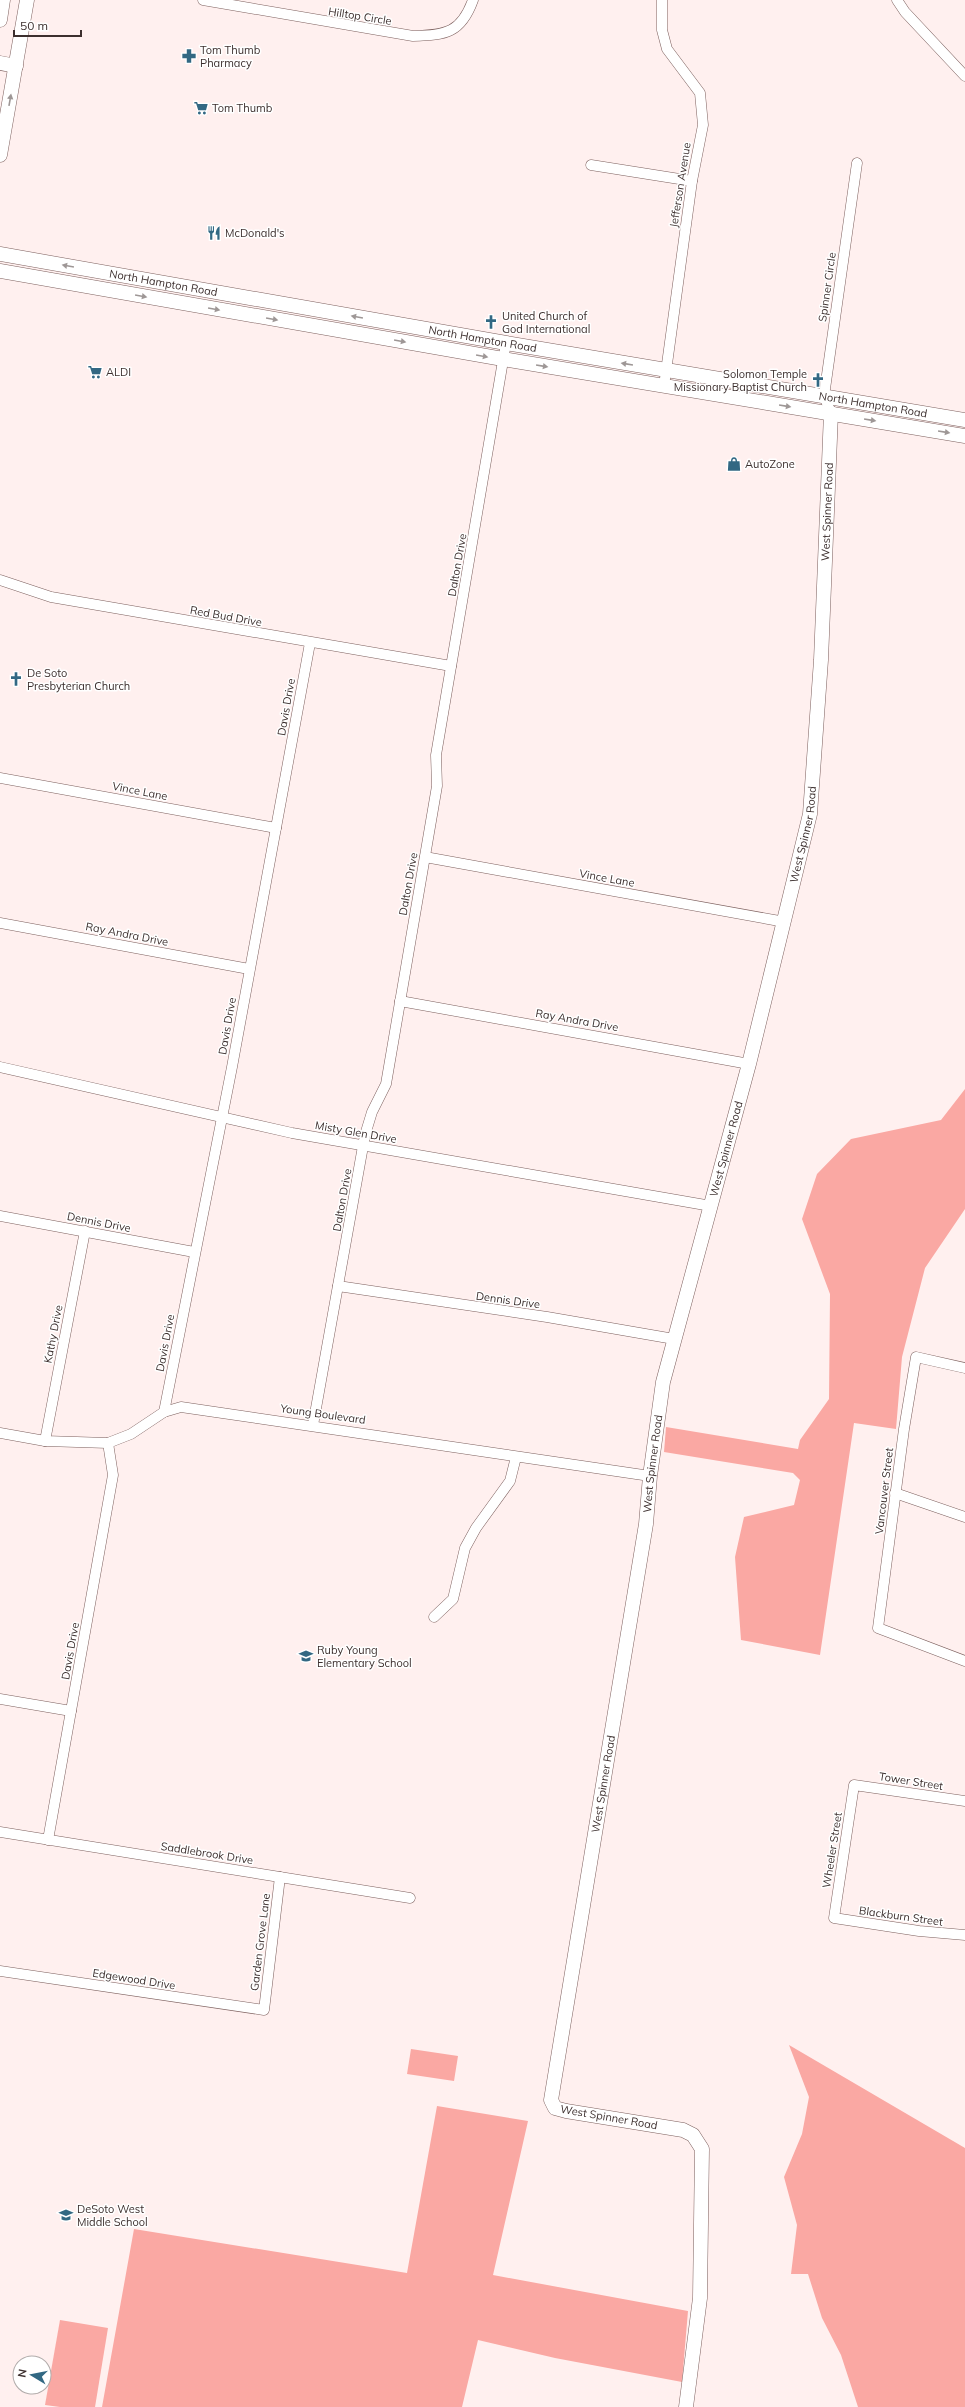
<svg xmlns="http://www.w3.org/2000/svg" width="965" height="2407" viewBox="0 0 965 2407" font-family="Mulish,sans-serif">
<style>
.green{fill:#faa8a3}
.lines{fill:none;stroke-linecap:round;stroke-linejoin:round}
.street-casing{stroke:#7d605e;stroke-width:11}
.secondary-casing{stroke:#7d605e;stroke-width:15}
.street{stroke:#fff;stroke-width:10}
.secondary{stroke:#fff;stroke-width:14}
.oneway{fill:#9e9796}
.labels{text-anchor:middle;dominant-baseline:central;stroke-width:3;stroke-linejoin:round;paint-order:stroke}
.street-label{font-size:11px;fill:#3c2f2e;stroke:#fff}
.poi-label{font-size:11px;fill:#3c2f2e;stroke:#fff;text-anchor:start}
</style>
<rect width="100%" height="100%" fill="#fff0ef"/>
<g class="green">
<polygon points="965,1089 965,1209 925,1268 902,1357 896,1429 854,1423 820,1655 741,1640 735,1557 744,1517 794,1505 800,1480 793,1473 664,1452 666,1427 798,1449 800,1440 829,1399 830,1294 802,1219 817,1174 851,1139 941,1120"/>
<polygon points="789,2045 965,2148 965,2407 858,2407 841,2355 822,2318 808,2274 791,2274 797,2225 784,2177 802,2134 809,2097"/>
<polygon points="411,2049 458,2056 454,2081 407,2074"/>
<polygon points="437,2106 528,2121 493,2275 688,2311 682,2382 555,2358 478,2340 462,2407 102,2407 134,2229 407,2273"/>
<polygon points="60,2320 108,2328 95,2407 60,2407 45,2405"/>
</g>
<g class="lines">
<defs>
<g id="street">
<path d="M 203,0 L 413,36 C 446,35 461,33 473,0"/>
<polyline points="662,0 662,30 667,49 700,93 703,125 692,181 664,386"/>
<polyline points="897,0 905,12 965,76"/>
<polyline points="591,165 692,181"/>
<polyline points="831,413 824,396 857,163"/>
<polyline points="0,580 51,597 451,666"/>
<polyline points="0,778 276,828"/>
<polyline points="425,857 785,922"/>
<polyline points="0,923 249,969"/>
<polyline points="400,1001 749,1064"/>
<polyline points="0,1067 292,1133 711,1206"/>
<polyline points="0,1216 194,1252"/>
<polyline points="338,1286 547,1317 674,1339"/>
<polyline points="965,1368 916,1357 904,1429 878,1628 965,1661"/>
<polyline points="164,1412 232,1067 310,643"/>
<polyline points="313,1425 365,1135 372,1112 386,1084 437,786 436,755 506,343"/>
<polyline points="0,1433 45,1441 108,1443 131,1434 164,1412 181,1407 650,1476"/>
<polyline points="45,1441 85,1231"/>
<polyline points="895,1493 965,1517"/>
<polyline points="434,1617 453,1599 465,1548 476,1528 510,1481 516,1457"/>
<polyline points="0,1699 71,1711"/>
<polyline points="965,1801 854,1785 834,1918 919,1931 965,1935"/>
<polyline points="0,1832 410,1898"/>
<polyline points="48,1840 113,1475 108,1443"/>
<polyline points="0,1971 264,2010 280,1877"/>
</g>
<g id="secondary">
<polyline points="0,20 3,0"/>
<polyline points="0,63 16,66"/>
<polyline points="0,155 27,0"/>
<path id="s1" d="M 0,254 L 506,343 L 965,420"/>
<polyline points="0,271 503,359 965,436"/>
<path id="s2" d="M 686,2407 L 700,2298 L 702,2149 L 693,2135 L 683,2130 L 566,2111 L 555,2108 L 551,2100 L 646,1524 L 650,1476 L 663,1382 L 749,1064 L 810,814 L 821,660 L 831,413"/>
</g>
</defs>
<use href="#street" class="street-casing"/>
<use href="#secondary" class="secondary-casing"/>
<use href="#street" class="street"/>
<use href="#secondary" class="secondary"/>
</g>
<defs><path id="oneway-solid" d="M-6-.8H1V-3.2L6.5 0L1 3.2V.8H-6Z"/></defs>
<g class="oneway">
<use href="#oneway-solid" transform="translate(10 100) rotate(-80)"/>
<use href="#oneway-solid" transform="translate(68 266) rotate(-170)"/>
<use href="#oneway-solid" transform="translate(141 296) rotate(10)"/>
<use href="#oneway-solid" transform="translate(214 309) rotate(10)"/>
<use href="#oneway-solid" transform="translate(357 317) rotate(-170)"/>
<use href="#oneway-solid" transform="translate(272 319) rotate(10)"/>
<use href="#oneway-solid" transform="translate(400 341) rotate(10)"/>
<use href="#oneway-solid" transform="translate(482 356) rotate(10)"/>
<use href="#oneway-solid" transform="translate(627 364) rotate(-171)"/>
<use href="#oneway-solid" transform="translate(542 366) rotate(9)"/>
<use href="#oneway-solid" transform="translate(785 406) rotate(9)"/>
<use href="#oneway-solid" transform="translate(870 420) rotate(9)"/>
<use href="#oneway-solid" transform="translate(944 432) rotate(9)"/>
</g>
<defs>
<symbol id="pharmacy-bare" viewBox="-9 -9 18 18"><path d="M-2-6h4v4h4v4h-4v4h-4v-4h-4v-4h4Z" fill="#326883" stroke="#fff" stroke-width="2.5" paint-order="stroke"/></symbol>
<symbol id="supermarket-bare" viewBox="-9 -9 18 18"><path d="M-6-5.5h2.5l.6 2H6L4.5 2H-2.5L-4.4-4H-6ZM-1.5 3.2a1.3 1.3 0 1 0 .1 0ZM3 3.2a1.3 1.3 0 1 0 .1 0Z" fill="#326883" stroke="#fff" stroke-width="2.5" paint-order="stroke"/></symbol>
<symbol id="restaurant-bare" viewBox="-9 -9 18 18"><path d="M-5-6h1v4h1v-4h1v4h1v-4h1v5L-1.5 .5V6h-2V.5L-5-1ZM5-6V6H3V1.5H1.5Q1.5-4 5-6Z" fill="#326883" stroke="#fff" stroke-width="2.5" paint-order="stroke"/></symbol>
<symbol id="church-bare" viewBox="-9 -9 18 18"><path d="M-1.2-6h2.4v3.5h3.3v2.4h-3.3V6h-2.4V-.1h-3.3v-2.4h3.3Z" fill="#326883" stroke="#fff" stroke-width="2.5" paint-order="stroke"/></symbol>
<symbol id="shop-bare" viewBox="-9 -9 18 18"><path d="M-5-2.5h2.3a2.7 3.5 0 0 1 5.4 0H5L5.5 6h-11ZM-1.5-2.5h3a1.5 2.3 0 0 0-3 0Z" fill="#326883" stroke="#fff" stroke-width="2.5" paint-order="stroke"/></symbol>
<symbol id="school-bare" viewBox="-9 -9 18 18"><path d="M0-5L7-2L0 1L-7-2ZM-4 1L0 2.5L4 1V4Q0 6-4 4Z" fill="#326883" stroke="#fff" stroke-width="2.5" paint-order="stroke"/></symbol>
</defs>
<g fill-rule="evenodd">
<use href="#pharmacy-bare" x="179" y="46" width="20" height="20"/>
<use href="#supermarket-bare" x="191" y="98" width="20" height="20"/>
<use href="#restaurant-bare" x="204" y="223" width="20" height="20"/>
<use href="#church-bare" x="481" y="312" width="20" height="20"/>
<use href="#supermarket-bare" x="85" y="362" width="20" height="20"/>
<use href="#church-bare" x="808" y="370" width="20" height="20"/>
<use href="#shop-bare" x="724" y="454" width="20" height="20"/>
<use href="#church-bare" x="6" y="669" width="20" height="20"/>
<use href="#school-bare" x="296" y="1646" width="20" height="20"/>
<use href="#school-bare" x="56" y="2205" width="20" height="20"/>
</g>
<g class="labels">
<g class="street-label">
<text transform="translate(360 16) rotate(9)">Hilltop Circle</text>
<text transform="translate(680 185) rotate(-81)">Jefferson Avenue</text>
<text stroke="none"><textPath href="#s1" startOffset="166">North Hampton Road</textPath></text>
<text transform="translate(827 287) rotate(-82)">Spinner Circle</text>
<text stroke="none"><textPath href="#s1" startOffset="490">North Hampton Road</textPath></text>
<text stroke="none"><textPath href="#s1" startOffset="886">North Hampton Road</textPath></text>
<text stroke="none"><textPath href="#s2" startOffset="2042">West Spinner Road</textPath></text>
<text transform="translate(457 565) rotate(-80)">Dalton Drive</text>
<text transform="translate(226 616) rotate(10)">Red Bud Drive</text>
<text transform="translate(286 707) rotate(-80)">Davis Drive</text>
<text transform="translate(140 791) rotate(11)">Vince Lane</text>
<text stroke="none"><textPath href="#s2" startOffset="1718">West Spinner Road</textPath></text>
<text transform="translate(607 878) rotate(10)">Vince Lane</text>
<text transform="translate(408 884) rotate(-80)">Dalton Drive</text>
<text transform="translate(127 934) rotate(11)">Ray Andra Drive</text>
<text transform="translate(577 1020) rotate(10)">Ray Andra Drive</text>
<text transform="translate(227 1026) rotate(-80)">Davis Drive</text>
<text transform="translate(356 1132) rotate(10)">Misty Glen Drive</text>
<text stroke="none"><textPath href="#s2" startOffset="1394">West Spinner Road</textPath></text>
<text transform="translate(342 1200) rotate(-80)">Dalton Drive</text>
<text transform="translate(99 1222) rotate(11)">Dennis Drive</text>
<text transform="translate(508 1300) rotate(8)">Dennis Drive</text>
<text transform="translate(53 1334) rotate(-79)">Kathy Drive</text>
<text transform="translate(165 1343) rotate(-79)">Davis Drive</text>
<text transform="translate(323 1414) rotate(8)">Young Boulevard</text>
<text stroke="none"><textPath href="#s2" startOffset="1070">West Spinner Road</textPath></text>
<text transform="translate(884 1491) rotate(-83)">Vancouver Street</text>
<text transform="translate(70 1651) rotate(-80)">Davis Drive</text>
<text transform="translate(911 1781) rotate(9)">Tower Street</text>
<text stroke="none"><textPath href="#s2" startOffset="746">West Spinner Road</textPath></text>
<text transform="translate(832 1850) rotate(-81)">Wheeler Street</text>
<text transform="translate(207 1853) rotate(9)">Saddlebrook Drive</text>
<text transform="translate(901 1916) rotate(8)">Blackburn Street</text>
<text transform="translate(260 1942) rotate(-83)">Garden Grove Lane</text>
<text transform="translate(134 1979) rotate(9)">Edgewood Drive</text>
<text transform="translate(609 2117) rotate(10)">West Spinner Road</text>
</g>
<g class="poi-label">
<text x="200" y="50">Tom Thumb<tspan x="200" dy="13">Pharmacy</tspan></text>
<text x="212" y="108">Tom Thumb</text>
<text x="225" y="233">McDonald's</text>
<text x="502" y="316">United Church of<tspan x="502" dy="13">God International</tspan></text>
<text x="106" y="372">ALDI</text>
<text x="807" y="374" text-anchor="end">Solomon Temple<tspan x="807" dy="13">Missionary Baptist Church</tspan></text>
<text x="745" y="464">AutoZone</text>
<text x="27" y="673">De Soto<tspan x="27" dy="13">Presbyterian Church</tspan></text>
<text x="317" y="1650">Ruby Young<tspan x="317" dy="13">Elementary School</tspan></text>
<text x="77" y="2209">DeSoto West<tspan x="77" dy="13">Middle School</tspan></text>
</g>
</g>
<g transform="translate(32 2375) rotate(280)"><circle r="19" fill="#ffffff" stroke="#b1acab"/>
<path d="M0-3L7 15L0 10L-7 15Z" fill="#326883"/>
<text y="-6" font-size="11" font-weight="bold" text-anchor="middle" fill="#3c2f2e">N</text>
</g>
<path d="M14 30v6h67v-6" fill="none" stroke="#3c2f2e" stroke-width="2"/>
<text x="20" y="30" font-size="12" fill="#3c2f2e" stroke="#ffffff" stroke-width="3" paint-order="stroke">50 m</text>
</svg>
